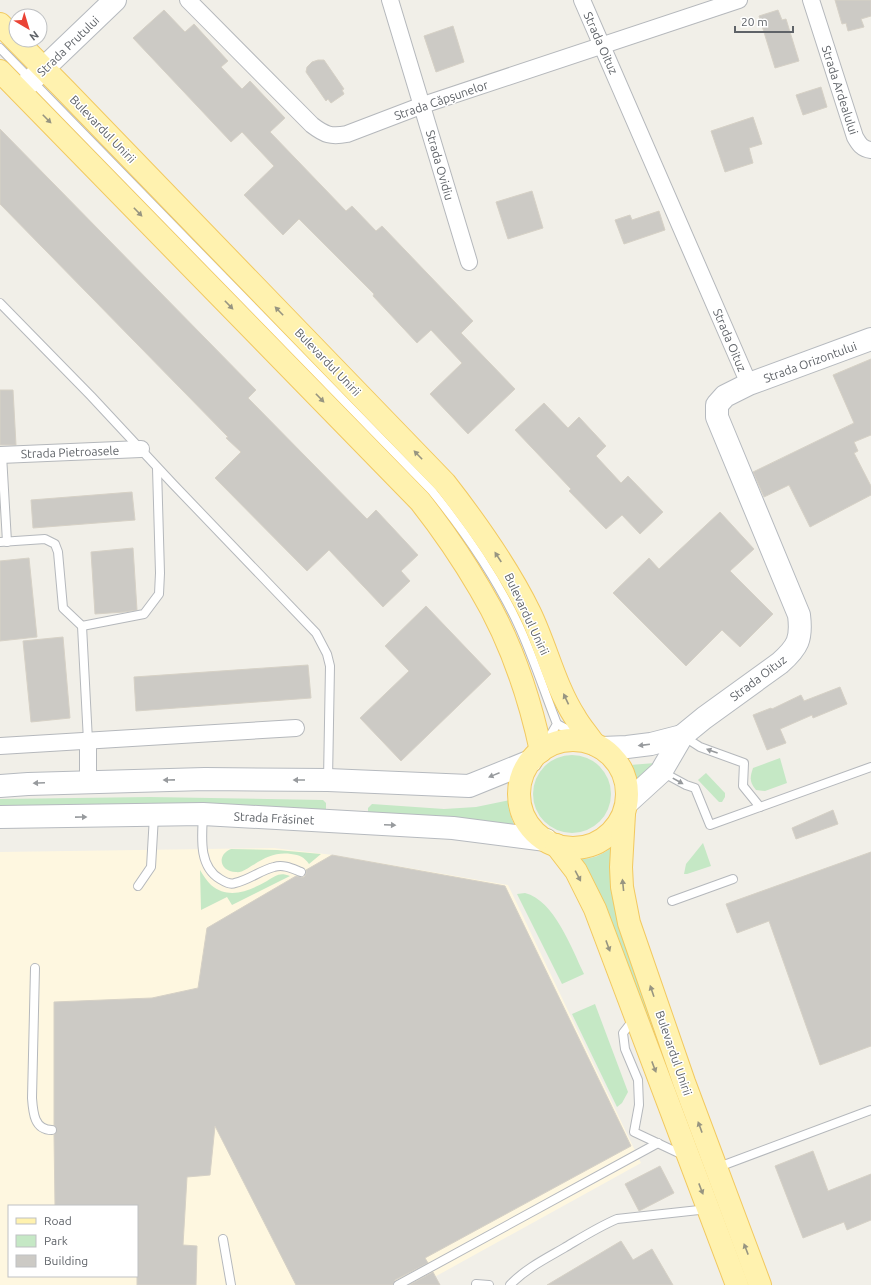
<svg xmlns="http://www.w3.org/2000/svg" width="871" height="1285" viewBox="0 0 871 1285" font-family="Ubuntu,sans-serif">
<style>
.commercial{fill:#fef7e0;fill-rule:evenodd}
.green{fill:#c5e8c5}
.building{fill:#cccac5;stroke:#d6d1c6}
.lines{fill:none;stroke-linecap:round;stroke-linejoin:round}
.lane-casing{stroke:#b5b8bc;stroke-width:10}
.street-casing{stroke:#b5b8bc;stroke-width:18}
.secondary-casing{stroke:#b6babf;stroke-width:24}
.primary-casing{stroke:#f2c960;stroke-width:24}
.lane{stroke:#fff;stroke-width:8}
.street{stroke:#fff;stroke-width:16}
.secondary{stroke:#fff;stroke-width:22}
.primary{stroke:#fff2af;stroke-width:22}
.oneway{fill:#979581}
.oneway2{fill:#979a9d}
.labels{text-anchor:middle;dominant-baseline:central;stroke-width:3;stroke-linejoin:round;paint-order:stroke}
.street-label{font-size:12px;fill:#5f6368;stroke:#fff}
</style>
<rect width="100%" height="100%" fill="#f1efe8"/>
<path class="commercial" d="M 274,848 L 333,855 L 508,885 L 641,1163 L 420,1285 L 0,1285 L 0,852 ZM 9,1206 L 137,1206 L 137,1276 L 9,1276 Z"/>
<g class="green">
<circle cx="572" cy="794" r="39"/>
<path d="M 780,758 L 787,783 L 765,791 L 756,790 C 749,782 750,777 753,768 Z"/>
<path d="M 655,763 L 639,785 C 633,780 632,774 628,767 L 630,765 Z"/>
<polygon points="706,773 725,793 725,797 722,802 719,802 698,780"/>
<polygon points="150,797 323,800 326,803 326,810 323,812 0,811 0,799"/>
<polygon points="510,800 510,814 515,827 368,814 368,808 372,804 444,809 476,807"/>
<polygon points="703,843 711,866 687,874 684,874 686,864"/>
<path d="M 611,848 L 627,948 L 659,1045 L 657,1046 L 581,859 C 593,859 601,855 611,848 Z"/>
<path d="M 231,849 L 277,850 L 321,854 L 309,864 C 304,857 300,855 291,854 C 276,852 266,857 253,865 C 248,868 242,873 236,872 C 220,872 216,855 231,849 Z"/>
<path d="M 200,870 C 203,875 207,881 211,885 C 229,900 249,891 267,881 C 276,876 279,872 290,876 L 232,905 L 227,897 L 201,910 Z"/>
<path d="M 525,893 C 554,900 572,949 584,974 L 562,984 L 517,894 Z"/>
<polygon points="595,1004 628,1092 622,1103 617,1107 572,1014"/>
</g>
<g class="building">
<polygon points="835,0 871,0 871,16 861,19 864,27 848,31 846,23 842,24"/>
<polygon points="164,10 185,32 194,24 228,61 221,67 242,89 250,81 285,118 270,132 346,211 352,206 376,231 382,226 473,321 461,333 515,389 468,434 430,394 462,363 431,330 417,343 373,296 374,294 299,219 283,235 244,195 274,166 242,132 231,142 133,38"/>
<polygon points="778,10 782,20 786,19 799,61 775,68 759,16"/>
<polygon points="453,26 464,62 436,72 424,36"/>
<polygon points="318,60 324,60 344,89 342,90 344,94 331,103 328,99 326,101 306,72 307,67 312,62"/>
<polygon points="821,87 827,107 803,115 796,95"/>
<polygon points="753,117 762,144 749,148 753,163 725,172 711,131"/>
<polygon points="0,129 256,390 248,398 367,519 376,510 418,555 401,571 410,581 383,607 329,550 307,571 215,478 241,452 226,438 228,437 0,204"/>
<polygon points="532,191 543,228 508,239 496,202"/>
<polygon points="659,211 665,230 624,244 615,220 630,215 632,220"/>
<polygon points="871,359 871,435 854,442 858,451 854,453 871,486 871,495 810,527 789,485 764,497 753,472 854,423 833,375"/>
<polygon points="0,390 13,390 16,445 0,445"/>
<polygon points="544,403 568,428 579,417 606,446 596,456 621,483 628,476 663,512 640,534 622,515 606,529 569,491 571,489 515,430"/>
<polygon points="132,492 135,520 33,528 31,500"/>
<polygon points="720,512 754,549 730,571 773,614 740,647 722,630 686,666 613,593 649,558 659,569"/>
<polygon points="133,548 137,610 124,612 95,614 91,552"/>
<polygon points="29,558 37,637 0,641 0,561"/>
<polygon points="426,606 491,674 401,761 360,718 409,671 385,646"/>
<polygon points="63,637 70,718 31,722 23,641"/>
<polygon points="308,665 311,698 136,711 134,677"/>
<polygon points="840,687 847,704 813,718 812,715 780,729 786,743 767,750 753,715 771,708 772,709 801,695 804,701"/>
<polygon points="833,810 838,824 796,839 792,828"/>
<polygon points="871,852 871,1046 820,1065 769,921 737,933 726,904"/>
<polygon points="332,855 505,886 631,1146 425,1258 428,1263 395,1280 393,1285 296,1285 215,1126 210,1175 187,1177 183,1245 197,1246 196,1285 137,1285 137,1206 55,1206 54,1135 57,1130 54,1125 54,1002 152,998 198,988 207,928 296,876 301,877 304,877 306,874 306,870"/>
<polygon points="813,1151 828,1191 871,1174 871,1220 847,1230 844,1222 803,1238 775,1166"/>
<polygon points="660,1166 674,1193 639,1211 625,1184"/>
<polygon points="621,1241 633,1260 652,1249 673,1285 547,1285"/>
<polygon points="433,1272 440,1285 409,1285"/>
</g>
<g class="lines">
<defs>
<g id="lane">
<path d="M 0,48 L 432,491 C 465,532 496,577 518,624 C 533,656 544,691 557,724 L 544,746"/>
<polyline points="0,303 91,396 173,484 316,633 327,654 330,666 328,780"/>
<polyline points="2,455 7,542"/>
<polyline points="0,542 45,539 55,544 58,552 63,608 82,626 88,741"/>
<polyline points="82,626 144,614 159,594 160,573 157,468"/>
<polyline points="557,724 580,736"/>
<polyline points="683,736 700,747 744,763 743,786 760,807"/>
<polyline points="662,772 686,785 695,788 710,825 871,767"/>
<path d="M 203,815 C 202,836 198,866 220,879 C 225,882 230,885 235,883 C 249,880 261,870 274,867 C 284,864 293,869 301,872"/>
<polyline points="138,886 151,867 154,816"/>
<polyline points="672,901 733,879"/>
<path d="M 35,968 L 32,1098 C 33,1112 34,1130 52,1130"/>
<polyline points="634,1019 623,1033 625,1049 638,1080 639,1105 634,1132 685,1156"/>
<polyline points="716,1168 871,1110"/>
<polyline points="223,1239 231,1285"/>
<polyline points="476,1284 489,1285"/>
<polyline points="398,1285 658,1143"/>
<path d="M 510,1285 C 525,1269 545,1259 564,1248 C 581,1238 598,1227 617,1219 L 708,1209"/>
</g>
<g id="street">
<path d="M 188,0 L 312,125 C 325,135 331,137 347,134 L 423,105 L 739,0"/>
<polyline points="390,0 469,262"/>
<polyline points="582,0 749,384"/>
<path d="M 811,0 L 855,137 C 859,144 862,149 871,150"/>
<polyline points="0,455 141,449"/>
<polyline points="0,746 296,728"/>
<polyline points="88,782 88,741"/>
</g>
<g id="secondary">
<polyline points="20,91 115,0"/>
<polyline points="602,748 627,747 651,744 682,736"/>
<polyline points="0,786 28,784 205,779 328,780 469,786 531,761"/>
<path d="M 627,803 L 661,772 L 682,736 L 704,718 L 780,663 C 798,647 802,639 799,615 L 717,417 L 717,405 L 725,396 L 749,384 L 871,339"/>
<polyline points="0,817 203,814 453,828 546,840"/>
</g>
<g id="primary">
<path d="M 0,24 L 66,91 L 445,483 C 477,524 507,566 530,613 C 546,646 555,686 575,717 C 580,726 588,735 594,744"/>
<path d="M 0,71 L 420,501 C 442,529 462,558 480,589 C 510,639 529,695 541,751"/>
<circle cx="573" cy="794" r="54"/>
<polyline points="624,814 621,867 622,887 629,923 684,1082 760,1285"/>
<polyline points="556,845 576,871 595,909 737,1285"/>
</g>
</defs>
<use href="#lane" class="lane-casing"/>
<use href="#street" class="street-casing"/>
<use href="#secondary" class="secondary-casing"/>
<use href="#primary" class="primary-casing"/>
<use href="#lane" class="lane"/>
<use href="#street" class="street"/>
<use href="#secondary" class="secondary"/>
<use href="#primary" class="primary"/>
</g>
<defs><path id="oneway-solid" d="M-6-.8H1V-3.2L6.5 0L1 3.2V.8H-6Z"/></defs>
<g class="oneway">
<use href="#oneway-solid" transform="translate(47 119) rotate(45)"/>
<use href="#oneway-solid" transform="translate(138 212) rotate(46)"/>
<use href="#oneway-solid" transform="translate(229 305) rotate(46)"/>
<use href="#oneway-solid" transform="translate(279 311) rotate(-134)"/>
<use href="#oneway-solid" transform="translate(320 398) rotate(46)"/>
<use href="#oneway-solid" transform="translate(418 455) rotate(-134)"/>
<use href="#oneway-solid" transform="translate(498 557) rotate(-123)"/>
<use href="#oneway-solid" transform="translate(566 699) rotate(-115)"/>
<use href="#oneway-solid" transform="translate(578 876) rotate(62)"/>
<use href="#oneway-solid" transform="translate(623 885) rotate(-96)"/>
<use href="#oneway-solid" transform="translate(608 946) rotate(70)"/>
<use href="#oneway-solid" transform="translate(652 991) rotate(-109)"/>
<use href="#oneway-solid" transform="translate(654 1067) rotate(69)"/>
<use href="#oneway-solid" transform="translate(700 1127) rotate(-110)"/>
<use href="#oneway-solid" transform="translate(701 1189) rotate(69)"/>
<use href="#oneway-solid" transform="translate(746 1249) rotate(-111)"/>
</g>
<g class="oneway2">
<use href="#oneway-solid" transform="translate(644 745) rotate(173)"/>
<use href="#oneway-solid" transform="translate(712 751) rotate(-160)"/>
<use href="#oneway-solid" transform="translate(494 775) rotate(158)"/>
<use href="#oneway-solid" transform="translate(169 780) rotate(179)"/>
<use href="#oneway-solid" transform="translate(299 780) rotate(-180)"/>
<use href="#oneway-solid" transform="translate(678 781) rotate(29)"/>
<use href="#oneway-solid" transform="translate(39 783) rotate(178)"/>
<use href="#oneway-solid" transform="translate(81 817) rotate(-1)"/>
<use href="#oneway-solid" transform="translate(390 825) rotate(3)"/>
</g>
<g class="labels">
<g class="street-label">
<text transform="translate(601 43) rotate(66)">Strada Oituz</text>
<text transform="translate(68 46) rotate(-44)">Strada Prutului</text>
<text transform="translate(840 90) rotate(72)">Strada Ardealului</text>
<text transform="translate(441 100) rotate(-19)">Strada Căpșunelor</text>
<text transform="translate(103 129) rotate(46)">Bulevardul Unirii</text>
<text transform="translate(440 165) rotate(74)">Strada Ovidiu</text>
<text transform="translate(730 340) rotate(67)">Strada Oituz</text>
<text transform="translate(328 362) rotate(46)">Bulevardul Unirii</text>
<text transform="translate(810 362) rotate(-20)">Strada Orizontului</text>
<text transform="translate(70 452) rotate(-2)">Strada Pietroasele</text>
<text transform="translate(527 614) rotate(65)">Bulevardul Unirii</text>
<text transform="translate(758 678) rotate(-37)">Strada Oituz</text>
<text transform="translate(274 818) rotate(3)">Strada Frăsinet</text>
<text transform="translate(674 1053) rotate(71)">Bulevardul Unirii</text>
</g>
</g>
<rect x="8" y="1205" width="130" height="72" fill="#ffffff" stroke="#bfc1c3"/>
<rect x="16" y="1218" width="20" height="6" fill="#fff2af" stroke="#bfc1c3"/>
<text x="44" y="1225" font-size="12" fill="#5f6368">Road</text>
<rect x="16" y="1235" width="20" height="12" fill="#c5e8c5" stroke="#bfc1c3"/>
<text x="44" y="1245" font-size="12" fill="#5f6368">Park</text>
<rect x="16" y="1255" width="20" height="12" fill="#cccac5" stroke="#bfc1c3"/>
<text x="44" y="1265" font-size="12" fill="#5f6368">Building</text>
<g transform="translate(28 28) rotate(142)"><circle r="19" fill="#ffffff" stroke="#bfc1c3"/>
<path d="M0-3L7 15L0 10L-7 15Z" fill="#ea4335"/>
<text y="-6" font-size="11" font-weight="bold" text-anchor="middle" fill="#5f6368">N</text>
</g>
<path d="M735 26v6h58v-6" fill="none" stroke="#5f6368" stroke-width="2"/>
<text x="741" y="26" font-size="12" fill="#5f6368" stroke="#ffffff" stroke-width="3" paint-order="stroke">20 m</text>
</svg>
